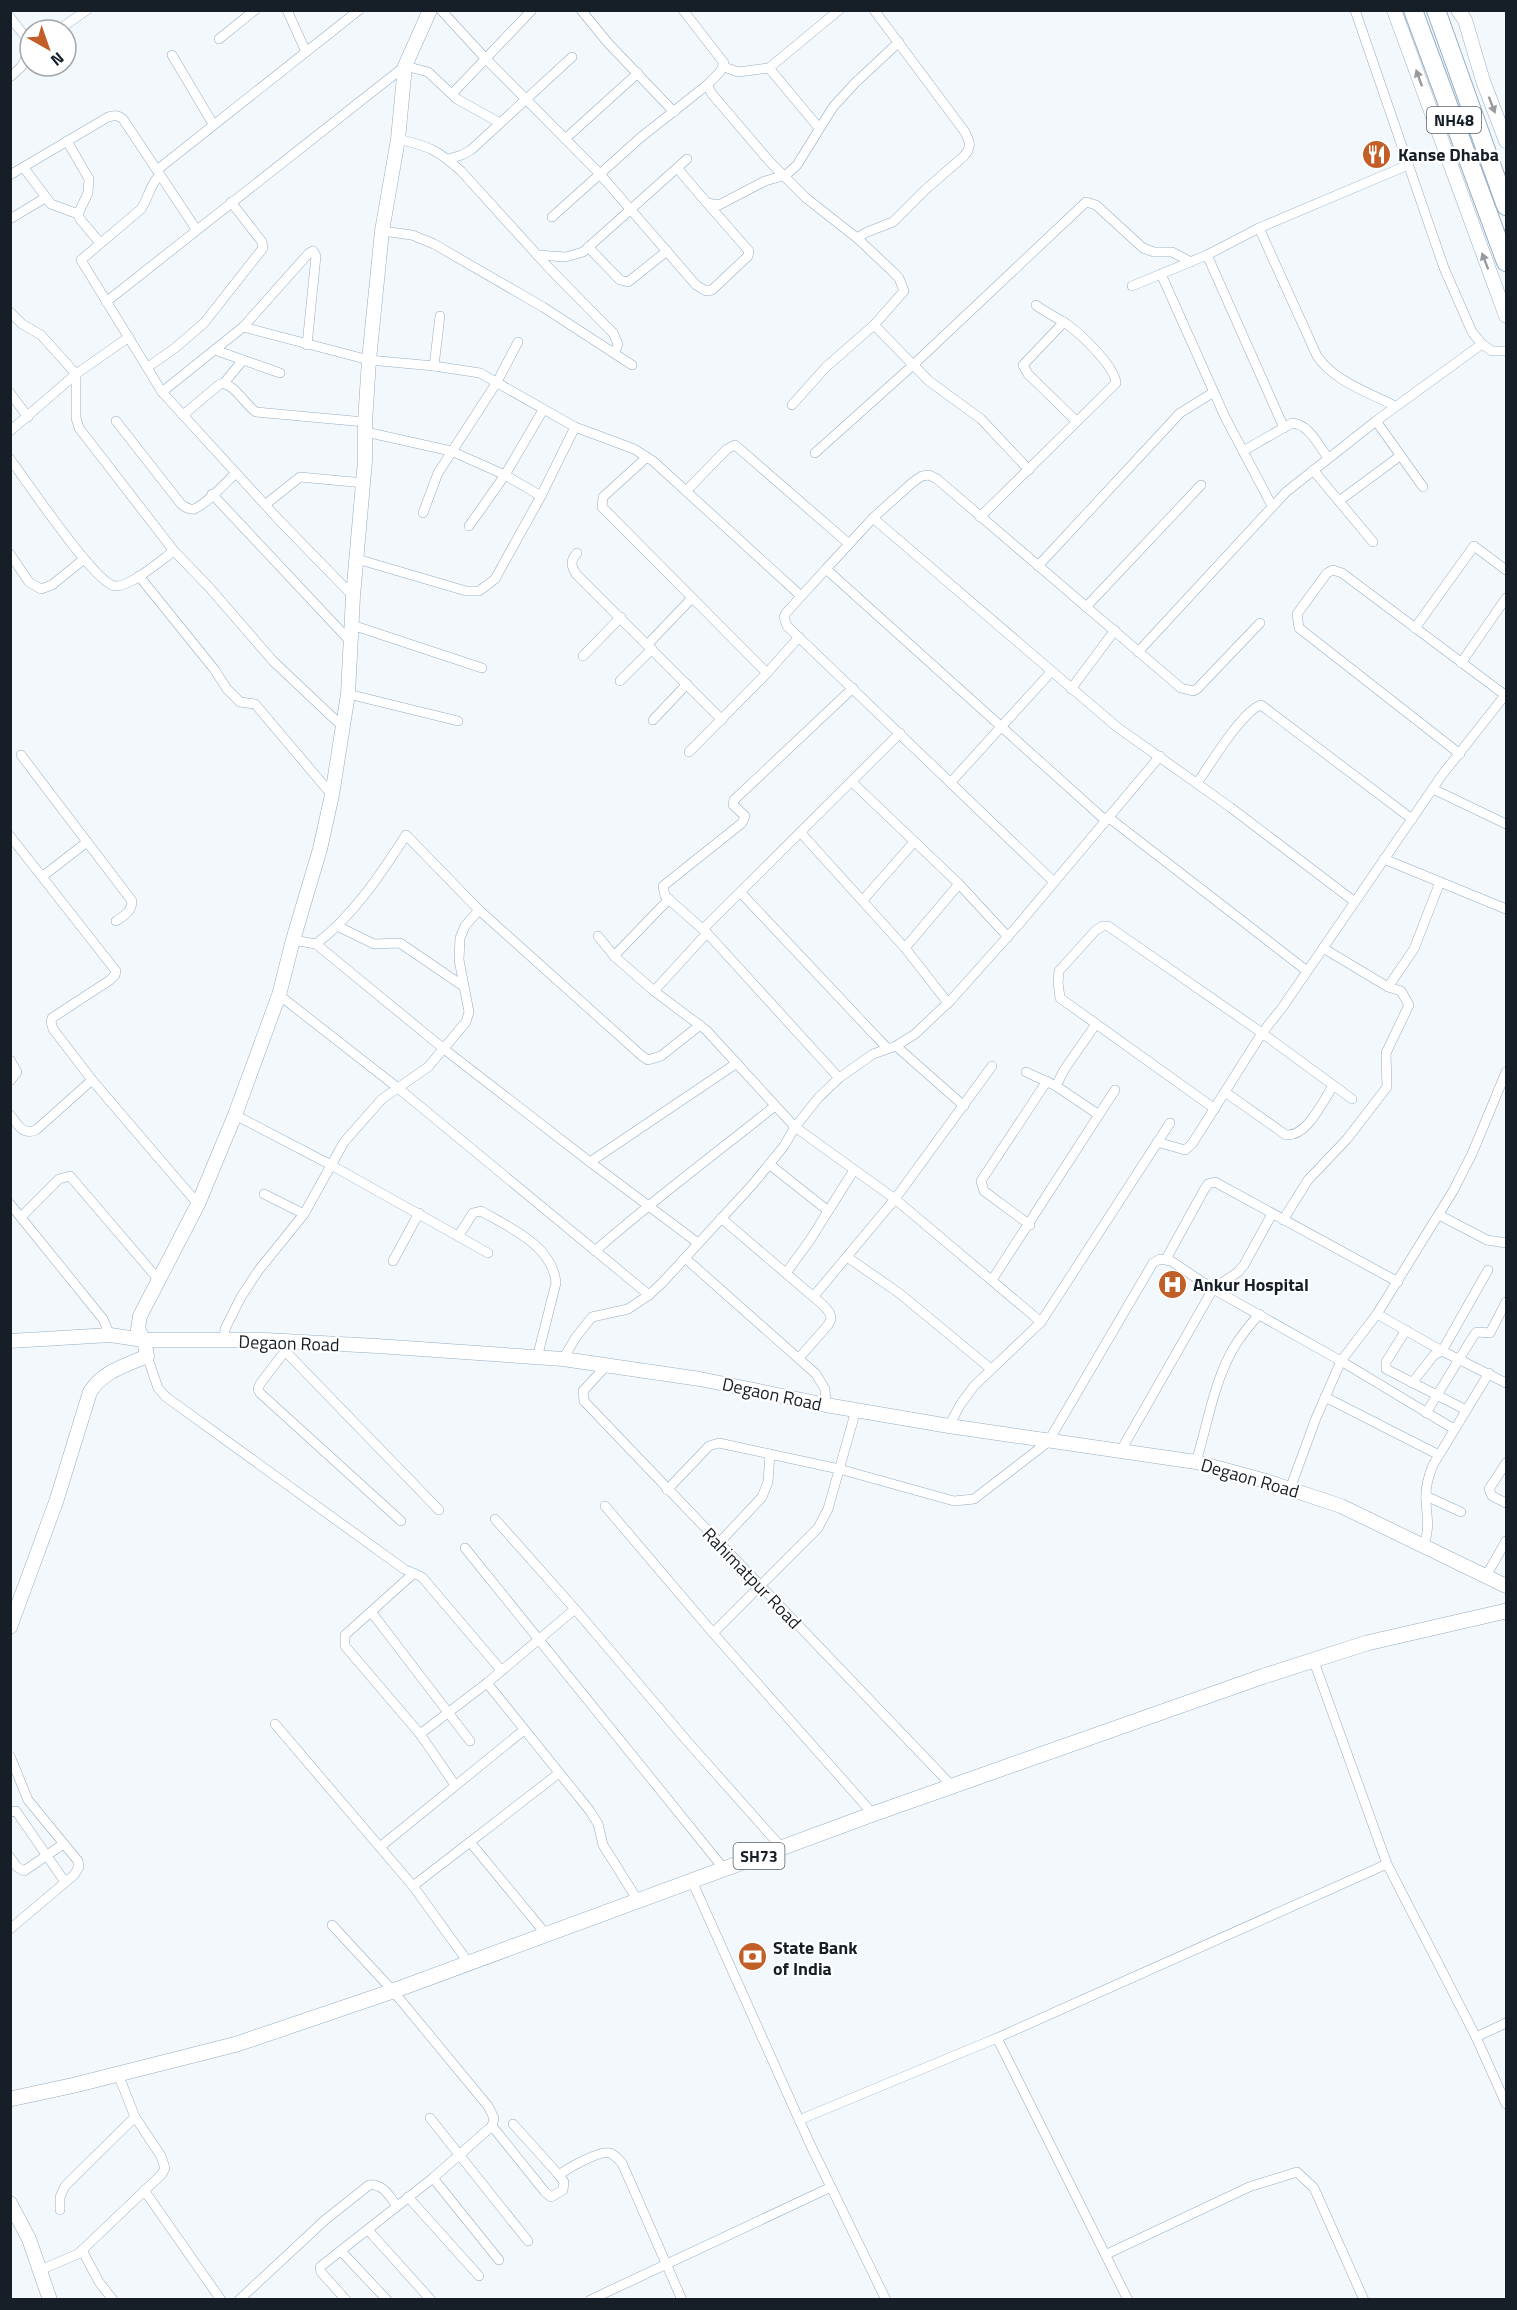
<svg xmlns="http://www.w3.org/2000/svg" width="1517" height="2310" viewBox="0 0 1517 2310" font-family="'Titillium Web',sans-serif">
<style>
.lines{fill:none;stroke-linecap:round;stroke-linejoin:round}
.street-casing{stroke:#95aec4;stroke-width:10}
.secondary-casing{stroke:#95aec4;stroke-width:15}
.primary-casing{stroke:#95aec4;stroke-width:16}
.highway-casing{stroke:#95aec4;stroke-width:20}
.street{stroke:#fff;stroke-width:9}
.secondary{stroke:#fff;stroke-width:14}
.primary{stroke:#fff;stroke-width:15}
.highway{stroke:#fff;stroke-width:18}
.oneway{fill:#969a9e}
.labels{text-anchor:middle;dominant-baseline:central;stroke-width:4.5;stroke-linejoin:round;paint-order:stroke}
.shield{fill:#fff;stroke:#5c6268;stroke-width:1.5}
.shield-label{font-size:16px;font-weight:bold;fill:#161f27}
.poi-label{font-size:18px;font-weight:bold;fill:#161f27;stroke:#fff;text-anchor:start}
.street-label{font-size:18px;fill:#161f27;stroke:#fff}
</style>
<rect width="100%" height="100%" fill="#f2f8fc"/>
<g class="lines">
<defs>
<g id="street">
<polyline points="287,10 306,52"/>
<polyline points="441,10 485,58 599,173 696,285 706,291 712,290 748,256 749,251 707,203"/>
<polyline points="581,10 608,43 674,112"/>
<polyline points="683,10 724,63 720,72 707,85 712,94 770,162 806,198 857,238 890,269 899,278 904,291 874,325"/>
<polyline points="1355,10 1444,268 1472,332 1482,344"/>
<polyline points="10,17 30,43"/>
<polyline points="58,30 87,10"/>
<polyline points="219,39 255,10"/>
<polyline points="172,55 213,124"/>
<polyline points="724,67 738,72 769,68 839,10"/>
<polyline points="769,68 819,128"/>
<polyline points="10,77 21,67 30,51"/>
<polyline points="452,94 532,10"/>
<path d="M 398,139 C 428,146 438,150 461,171 L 550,269 L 613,333 L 618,344 L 615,352"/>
<polyline points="565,139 638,73"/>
<polyline points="67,141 89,179 88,193 78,214 80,219 100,243"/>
<polyline points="448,159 462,155 471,150 572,57"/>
<polyline points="24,168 51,204 78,214"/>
<polyline points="678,169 707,203 719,205 765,181 786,175 797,165 833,107 855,83 899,42"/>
<polyline points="157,170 359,10"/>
<path d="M 10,175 L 108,117 C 115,115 118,115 123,119 L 196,229"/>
<path d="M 160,175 C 149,185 149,198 141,209 L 81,260 L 162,392 L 279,520 L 353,596"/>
<polyline points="552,217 640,138 707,85"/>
<polyline points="10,219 45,198"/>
<path d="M 1259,228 L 1317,356 C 1335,382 1368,392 1395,406"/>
<polyline points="382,231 412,235 434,244 543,307 632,365"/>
<path d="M 857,238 L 867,232 L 893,222 L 925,190 L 964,156 C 972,147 970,142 965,132 L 874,10"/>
<polyline points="588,247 620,280 628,282 667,251"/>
<polyline points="537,255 566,257 583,252 687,159"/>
<polyline points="1207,255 1284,428"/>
<polyline points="1161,274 1225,417 1272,506"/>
<polyline points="1132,286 1207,255 1259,228 1408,165"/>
<polyline points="106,302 405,66 428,72 457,99 500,123"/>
<polyline points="10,312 22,324 41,335 76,374 76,418 79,428 174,551 208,586 273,661 344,728"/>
<polyline points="1064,322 1023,365 1028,374 1076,421"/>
<polyline points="243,327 369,360 434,366 480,373 575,427 634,449 653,461 801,596"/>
<polyline points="215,350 243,360 224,383"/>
<polyline points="243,360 280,373"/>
<polyline points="434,366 440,316"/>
<polyline points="148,367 175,348 204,323 263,248 262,242 231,202"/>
<polyline points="162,392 243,327 309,253 313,251 316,256 307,345"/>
<polyline points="10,393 28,417"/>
<polyline points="792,405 826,367 874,325 929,381 981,419 1029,470"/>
<path d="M 183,415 L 220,384 C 233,381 245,405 256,412 L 365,422"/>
<path d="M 116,421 L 181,504 C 185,507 189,510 194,509 C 207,504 226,482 236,473"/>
<polyline points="1376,421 1423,487"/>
<polyline points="10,431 76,374 129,337"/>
<polyline points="366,432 451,451 505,475 541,496"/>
<path d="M 1243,451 L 1292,423 C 1309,424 1319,446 1328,458"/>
<polyline points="815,453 912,366 1086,202 1096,205 1143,248 1154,252 1172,252 1191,262"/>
<polyline points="647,457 603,497 602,507 767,673"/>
<path d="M 10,459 C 26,480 95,584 115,586 C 131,587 161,560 174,551"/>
<polyline points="1313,470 1373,542"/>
<polyline points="686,491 727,449 735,445 848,543"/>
<polyline points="212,494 350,641"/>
<polyline points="1339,501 1400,456"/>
<polyline points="266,504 300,477 364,483"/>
<polyline points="423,513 438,473 497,382 518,342"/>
<path d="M 980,517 L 1116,383 C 1115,367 1082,335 1068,325 C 1058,318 1046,313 1036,305"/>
<polyline points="873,518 1117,727 1230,807 1355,902"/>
<polyline points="469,526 505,475 543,410"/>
<path d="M 577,553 C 570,561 571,565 576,574 L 722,720"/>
<polyline points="10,554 29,582 41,589 52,585 84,559"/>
<polyline points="357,559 466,591 479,591 495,579 541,496 575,427"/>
<polyline points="1038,566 1180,413 1214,392"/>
<polyline points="826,569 786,613 784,617 787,626 1054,882"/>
<polyline points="139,576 214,669 227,689 240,702 255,704 332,795"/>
<polyline points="1086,607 1201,485"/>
<polyline points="352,625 482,668"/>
<polyline points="1415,628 1474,546 1506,570"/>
<polyline points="648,644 692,598"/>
<polyline points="1138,652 1286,492 1376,421 1482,344 1492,351 1506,351"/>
<polyline points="583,656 621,617"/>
<polyline points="1461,663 1506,598"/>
<polyline points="620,681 652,649"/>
<polyline points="1071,689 1115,630"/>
<polyline points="348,694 458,721"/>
<polyline points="653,720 687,684"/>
<polyline points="689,752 767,673 799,637"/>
<polyline points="1460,754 1299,628 1297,614 1327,573 1333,570 1342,573 1505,695"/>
<path d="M 21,755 L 132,901 C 132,911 124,916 116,921"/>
<polyline points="852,782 959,884 1008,937"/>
<polyline points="951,782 1051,672"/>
<path d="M 1197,783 C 1210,765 1242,711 1261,705 L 1412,819"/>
<polyline points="1433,789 1506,824"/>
<polyline points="1108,817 1307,971"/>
<polyline points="1105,820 826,569 873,518 913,482 922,476 929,475 937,479 1181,688 1193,691 1197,689 1260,623"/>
<polyline points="801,833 905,948 948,1003"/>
<polyline points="10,836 116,971 115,975 110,980 52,1018 51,1022 53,1029 92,1080 198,1204"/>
<polyline points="1384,859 1506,909"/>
<polyline points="43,876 87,842"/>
<polyline points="741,893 887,1048"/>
<polyline points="863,900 914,842"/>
<polyline points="337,926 374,944 400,943 463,986"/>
<polyline points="703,929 900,733"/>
<polyline points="598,936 614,956 654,991 706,1030 795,1127 895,1199 1041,1322"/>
<polyline points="293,940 316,944 444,1049 590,1162 737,1063"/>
<path d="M 316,944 C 353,916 381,874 406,835 L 479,910 L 642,1056 L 648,1060 L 661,1056 L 700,1025"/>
<polyline points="905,948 959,884"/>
<polyline points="614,956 669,899"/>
<polyline points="1388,987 1414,949 1440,882"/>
<polyline points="654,991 707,933"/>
<polyline points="279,995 398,1088 649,1295"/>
<polyline points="896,1046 964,1106"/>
<polyline points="10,1060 17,1072 10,1081"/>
<polyline points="1026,1072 1056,1086 1099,1115"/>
<polyline points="839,1078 707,933 665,896 663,886 742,823 745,816 733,805 734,800 853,688"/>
<polyline points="1056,1086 1064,1070 1096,1024"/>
<path d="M 1225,1092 L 1286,1135 C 1307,1137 1323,1101 1333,1086"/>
<polyline points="1215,1109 1060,998 1058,982 1059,971 1096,930 1103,926 1108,926 1262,1033 1352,1099"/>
<path d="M 10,1115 C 18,1124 22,1136 36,1130 L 92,1080"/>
<polyline points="235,1115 331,1165 488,1253"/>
<polyline points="1157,1142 1185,1150 1192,1144 1262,1033 1282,1008 1442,775 1506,694"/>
<polyline points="590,1162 698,1243"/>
<polyline points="769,1164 827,1210"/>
<polyline points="264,1194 304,1214"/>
<polyline points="10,1204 103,1319 110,1335"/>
<polyline points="1439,1215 1487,1240 1506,1243"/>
<polyline points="21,1217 59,1179 70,1176 158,1279"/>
<polyline points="721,1218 823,1305 830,1313 831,1319 828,1325 799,1358"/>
<polyline points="1283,1220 1308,1180 1347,1139 1387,1087 1386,1053 1409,1005 1401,991 1388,987 1323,948"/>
<polyline points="1030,1225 984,1191 981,1181 1047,1081"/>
<path d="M 459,1235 L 473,1213 L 481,1211 C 509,1227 553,1246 556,1283 L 537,1358"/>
<path d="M 595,1251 C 653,1200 715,1154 775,1106"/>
<polyline points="847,1257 899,1293 991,1369"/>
<polyline points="685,1258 816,1374 825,1389 826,1405"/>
<polyline points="1166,1259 1204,1190 1208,1184 1215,1182 1398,1282"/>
<polyline points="393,1261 419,1213"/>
<polyline points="786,1273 810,1240 854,1170"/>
<polyline points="992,1280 1115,1090"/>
<polyline points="814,1296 895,1199 992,1066"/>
<polyline points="1377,1314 1442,1351 1506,1383"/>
<polyline points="1406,1330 1386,1362 1386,1369 1466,1410"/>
<polyline points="224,1340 225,1329 241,1297 258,1271 304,1214 344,1142 382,1099 428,1067 466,1022 469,1012 459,960 460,938 465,926 479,910"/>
<polyline points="292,1342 260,1384 258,1389 260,1393 401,1521"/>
<polyline points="286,1352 439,1510"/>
<polyline points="147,1356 158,1388 166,1397 404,1569 422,1577 501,1670"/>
<polyline points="563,1359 576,1337 592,1317 628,1309 649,1295 662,1283 753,1184 784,1146 795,1127 819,1097 839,1078 873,1054 896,1046 915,1034 951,1000 1019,924 1160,756"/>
<polyline points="607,1365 583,1391 584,1401 953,1787"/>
<polyline points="1412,1383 1434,1355 1442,1351 1488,1270"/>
<polyline points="1325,1397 1439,1455"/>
<polyline points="856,1410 828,1509 818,1528 713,1633 873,1814"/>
<polyline points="1426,1413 1474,1335 1477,1332 1490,1333 1506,1302"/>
<polyline points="949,1426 960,1405 974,1386 1041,1322 1170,1123"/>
<polyline points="1120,1452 1213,1289 1238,1272 1244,1265 1272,1214"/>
<path d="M 1196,1462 C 1208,1423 1214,1379 1236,1344 C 1243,1333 1251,1324 1259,1314"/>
<polyline points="1506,1463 1489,1489 1492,1496 1506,1503"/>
<polyline points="1290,1489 1316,1418 1341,1361 1377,1314 1453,1191 1472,1154 1506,1072"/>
<polyline points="667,1490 709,1446 719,1443 839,1469 954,1501 974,1499 1048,1442 1153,1263 1160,1259 1171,1261 1213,1289 1341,1361 1454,1429"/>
<polyline points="1426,1496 1461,1512"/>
<polyline points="605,1506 713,1633"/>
<polyline points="719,1543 762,1497 768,1482 770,1454"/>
<path d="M 1424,1544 C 1430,1529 1427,1518 1426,1502 C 1425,1490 1428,1477 1433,1465 L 1489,1373"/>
<polyline points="465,1548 724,1869"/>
<polyline points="414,1573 345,1635 345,1646 420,1734"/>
<polyline points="1486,1576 1506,1541"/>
<polyline points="575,1609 687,1741 782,1848"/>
<polyline points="372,1613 470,1741"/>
<polyline points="1313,1659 1387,1864 1476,2037 1506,2104"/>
<polyline points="487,1683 590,1811 598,1824 603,1845 637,1899"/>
<polyline points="275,1724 413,1886 468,1962"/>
<polyline points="10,1756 28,1800 78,1861 79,1867 74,1875 10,1929"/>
<polyline points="455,1785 420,1734 487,1683 575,1609 495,1519"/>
<polyline points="10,1812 16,1811 65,1882"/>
<polyline points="380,1847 524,1730"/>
<polyline points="10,1857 17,1867 24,1871 62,1845"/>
<polyline points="692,1881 810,2144 886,2300"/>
<polyline points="413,1886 470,1842"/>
<polyline points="332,1925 393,1991 488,2106 494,2118 492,2126 545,2192 551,2197 563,2190 564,2182 559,2175"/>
<polyline points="545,1933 470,1842 559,1773"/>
<polyline points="1476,2037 1506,2023"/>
<polyline points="997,2038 1128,2300"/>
<polyline points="430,2118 528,2241"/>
<polyline points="799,2120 997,2038 1387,1864"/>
<path d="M 513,2124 L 559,2175 C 568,2168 600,2150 610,2153 C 615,2155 619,2160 622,2163 L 682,2300"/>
<polyline points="433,2178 499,2260"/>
<polyline points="144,2190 221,2300"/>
<polyline points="408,2197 479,2276"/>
<polyline points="60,2210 60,2197 65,2186 135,2117"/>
<polyline points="368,2230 431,2300"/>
<polyline points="82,2250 99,2282 113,2300"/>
<polyline points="341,2251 387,2300"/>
<polyline points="1107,2254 1249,2187 1297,2172 1314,2188 1364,2300"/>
<polyline points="40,2270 78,2254 162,2174 165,2168 161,2156 135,2117 118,2074"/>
<path d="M 239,2300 L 325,2220 L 369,2185 C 383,2183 390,2197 397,2206"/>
<polyline points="346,2300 321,2272 320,2267 433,2178 492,2126"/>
<polyline points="590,2300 831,2187"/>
</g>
<g id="secondary">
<polyline points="1394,10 1506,316"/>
<polyline points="1458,10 1465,20 1483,81 1506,141"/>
<polyline points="10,1341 110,1335 144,1340 265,1340 377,1346 563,1359 700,1379 826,1405 949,1426 1196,1462 1266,1481 1341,1506 1506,1586"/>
<path d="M 10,1627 L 56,1502 L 90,1392 C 103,1371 125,1366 147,1356 L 144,1340 L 138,1329 L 140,1316 L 198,1204 L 235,1115 L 279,995 L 293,940 L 320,849 L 332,795 L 348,694 L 353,596 L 365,461 L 365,422 L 369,360 L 382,231 L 398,139 L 405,66 L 430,10"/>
<polyline points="10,2203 29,2239 50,2300"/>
</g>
<polyline id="primary" points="10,2099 75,2085 237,2044 393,1991 873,1814 1264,1676 1367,1643 1506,1611"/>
<g id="highway">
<polyline points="1413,10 1506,262"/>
<polyline points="1436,10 1506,206"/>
</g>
</defs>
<use href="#street" class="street-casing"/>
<use href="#secondary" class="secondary-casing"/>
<use href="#primary" class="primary-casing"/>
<use href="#highway" class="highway-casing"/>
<use href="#street" class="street"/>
<use href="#secondary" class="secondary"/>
<use href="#primary" class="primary"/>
<use href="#highway" class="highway"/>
</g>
<defs><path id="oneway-solid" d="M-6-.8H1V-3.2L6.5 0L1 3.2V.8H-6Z" transform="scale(1.5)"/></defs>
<g class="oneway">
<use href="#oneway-solid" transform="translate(1419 78) rotate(-110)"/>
<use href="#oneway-solid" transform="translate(1492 105) rotate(69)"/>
<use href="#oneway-solid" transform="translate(1485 261) rotate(-111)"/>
</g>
<defs>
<symbol id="restaurant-disc" viewBox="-11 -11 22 22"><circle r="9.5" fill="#c25e28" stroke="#fff"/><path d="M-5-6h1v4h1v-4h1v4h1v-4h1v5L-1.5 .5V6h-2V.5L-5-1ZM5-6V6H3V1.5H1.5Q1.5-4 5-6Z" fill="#fff"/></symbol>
<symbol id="hospital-disc" viewBox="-11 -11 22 22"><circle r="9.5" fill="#c25e28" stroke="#fff"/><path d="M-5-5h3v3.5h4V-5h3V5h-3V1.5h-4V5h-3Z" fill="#fff"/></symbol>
<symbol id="bank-disc" viewBox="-11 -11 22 22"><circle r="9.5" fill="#c25e28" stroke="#fff"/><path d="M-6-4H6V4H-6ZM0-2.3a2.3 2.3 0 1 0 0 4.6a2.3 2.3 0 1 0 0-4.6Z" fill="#fff"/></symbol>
</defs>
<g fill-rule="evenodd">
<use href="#restaurant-disc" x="1360" y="138" width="33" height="33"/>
<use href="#hospital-disc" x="1156" y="1268" width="33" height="33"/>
<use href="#bank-disc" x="736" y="1940" width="33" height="33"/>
</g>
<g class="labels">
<g class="shield">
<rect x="1427" y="107" width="54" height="26" rx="4.5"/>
<rect x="733.5" y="1843" width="51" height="26" rx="4.5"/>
</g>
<g class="shield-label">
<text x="1454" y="120">NH48</text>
<text x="759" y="1856">SH73</text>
</g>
<g class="poi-label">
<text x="1398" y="154">Kanse Dhaba</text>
<text x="1193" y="1284">Ankur Hospital</text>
<text x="773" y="1947">State Bank<tspan x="773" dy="21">of India</tspan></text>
</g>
<g class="street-label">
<text transform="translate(289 1343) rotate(2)">Degaon Road</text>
<text transform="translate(772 1394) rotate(12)">Degaon Road</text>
<text transform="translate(1250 1478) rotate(16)">Degaon Road</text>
<text transform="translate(752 1578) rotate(46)">Rahimatpur Road</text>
</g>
</g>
<rect width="1517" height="2310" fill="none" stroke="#161f27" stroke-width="24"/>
<g transform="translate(48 48) rotate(140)"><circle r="28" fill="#ffffff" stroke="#a2a5a9" stroke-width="1.5"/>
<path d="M0-4.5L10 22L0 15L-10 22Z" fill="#c25e28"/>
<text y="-9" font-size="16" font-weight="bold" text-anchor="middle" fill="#161f27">N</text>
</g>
</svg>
